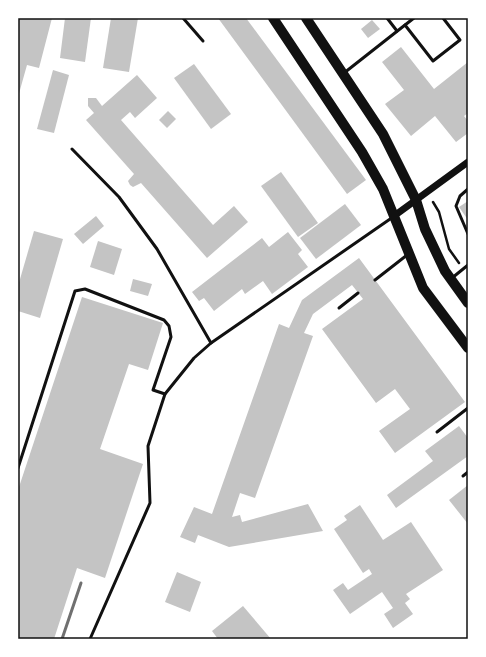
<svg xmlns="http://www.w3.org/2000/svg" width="486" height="657" viewBox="0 0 486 657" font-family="Roboto,sans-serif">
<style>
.building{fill:#c4c4c4}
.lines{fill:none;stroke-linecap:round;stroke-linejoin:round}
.path{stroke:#111;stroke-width:2.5}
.service{stroke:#111;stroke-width:3}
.tertiary{stroke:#111;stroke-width:7}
.primary{stroke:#111;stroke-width:10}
.rail{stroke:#707070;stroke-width:3}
.neatline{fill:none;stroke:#111;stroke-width:1.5}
</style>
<rect width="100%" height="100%" fill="#fff"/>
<g class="building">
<polygon points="18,18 52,18 39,68 27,65 18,97"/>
<polygon points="65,18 91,18 85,62 60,58"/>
<polygon points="111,18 138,18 129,72 103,68"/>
<polygon points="218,18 246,18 366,180 347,194"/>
<polygon points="372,20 380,29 368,38 361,29"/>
<polygon points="401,47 434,89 468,62 468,113 464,116 468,121 468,133 456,142 435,116 411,136 385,104 404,90 382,62"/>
<polygon points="194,64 231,114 211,129 174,78"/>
<polygon points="53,70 69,75 54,133 37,129"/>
<polygon points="137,75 157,98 135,118 130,112 121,120 213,225 234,206 248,222 207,258 141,183 133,187 130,185 128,181 134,174 86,120 94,113 88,106 88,98 96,98 102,106"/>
<polygon points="168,111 176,119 167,128 159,120"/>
<polygon points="281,172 318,223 298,237 261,186"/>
<polygon points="468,201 468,220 459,207"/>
<polygon points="345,204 361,225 316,259 300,238"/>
<polygon points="96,216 104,226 83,244 74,234"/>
<polygon points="34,231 63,239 40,318 18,311 18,286"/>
<polygon points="288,232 302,250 298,254 308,267 272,294 263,281 245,294 242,289 214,311 204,298 199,301 192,292 262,238 269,247"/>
<polygon points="98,241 122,249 114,275 90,267"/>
<polygon points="359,258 465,402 395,453 379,431 410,409 395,389 376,403 322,329 363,299 352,285 313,314 304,333 313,336 255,498 240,493 232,517 240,515 242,522 308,504 323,531 229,547 198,535 195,543 180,537 194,507 212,514 279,324 289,328 302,300"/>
<polygon points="133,279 152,284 148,296 130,291"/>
<polygon points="82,297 163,323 148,370 129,364 100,449 143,464 105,578 77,568 54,639 18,639 18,490"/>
<polygon points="459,426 468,438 468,456 396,508 387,495 433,461 425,451"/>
<polygon points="468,485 468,524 449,500"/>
<polygon points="360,505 383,540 411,522 443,570 406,594 410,599 405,603 413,614 393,628 384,614 393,608 382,592 350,614 333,590 343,583 348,590 372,574 369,569 363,573 334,529 347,520 344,516"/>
<polygon points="177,572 201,582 190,612 165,602"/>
<polygon points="243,606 271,639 218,639 212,631"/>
</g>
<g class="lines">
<polyline class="path" points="433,202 439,212 449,249 459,263"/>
<g class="service">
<polyline points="183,18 203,41"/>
<polyline points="387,18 397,31"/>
<polyline points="414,18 405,25 433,61 460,40 443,18"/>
<polyline points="344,73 405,25"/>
<polyline points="72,149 119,197 157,249 211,343"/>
<polyline points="468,189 460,196 456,206 468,234"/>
<polyline points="452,278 468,265"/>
<polyline points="375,280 407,255"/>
<polyline points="339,308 358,293"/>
<polyline points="437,432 468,408"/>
<polyline points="18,468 75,291 85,289 164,320 169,326 171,337 153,390 165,394"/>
<polyline points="463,476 468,472"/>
<polyline points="90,639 150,503 148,446 165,394 194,358 211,343 393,217"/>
</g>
<polyline class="tertiary" points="394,216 468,162"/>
<g class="primary">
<polyline points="273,18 362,152 383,189 423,288 468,348"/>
<polyline points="306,18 383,134 416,200 425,229 445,271 468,303"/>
</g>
<polyline class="rail" points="62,639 81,583"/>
</g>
<rect width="486" height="657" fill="none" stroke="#ffffff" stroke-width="38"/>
<rect x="19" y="19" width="448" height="619" class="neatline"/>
</svg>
